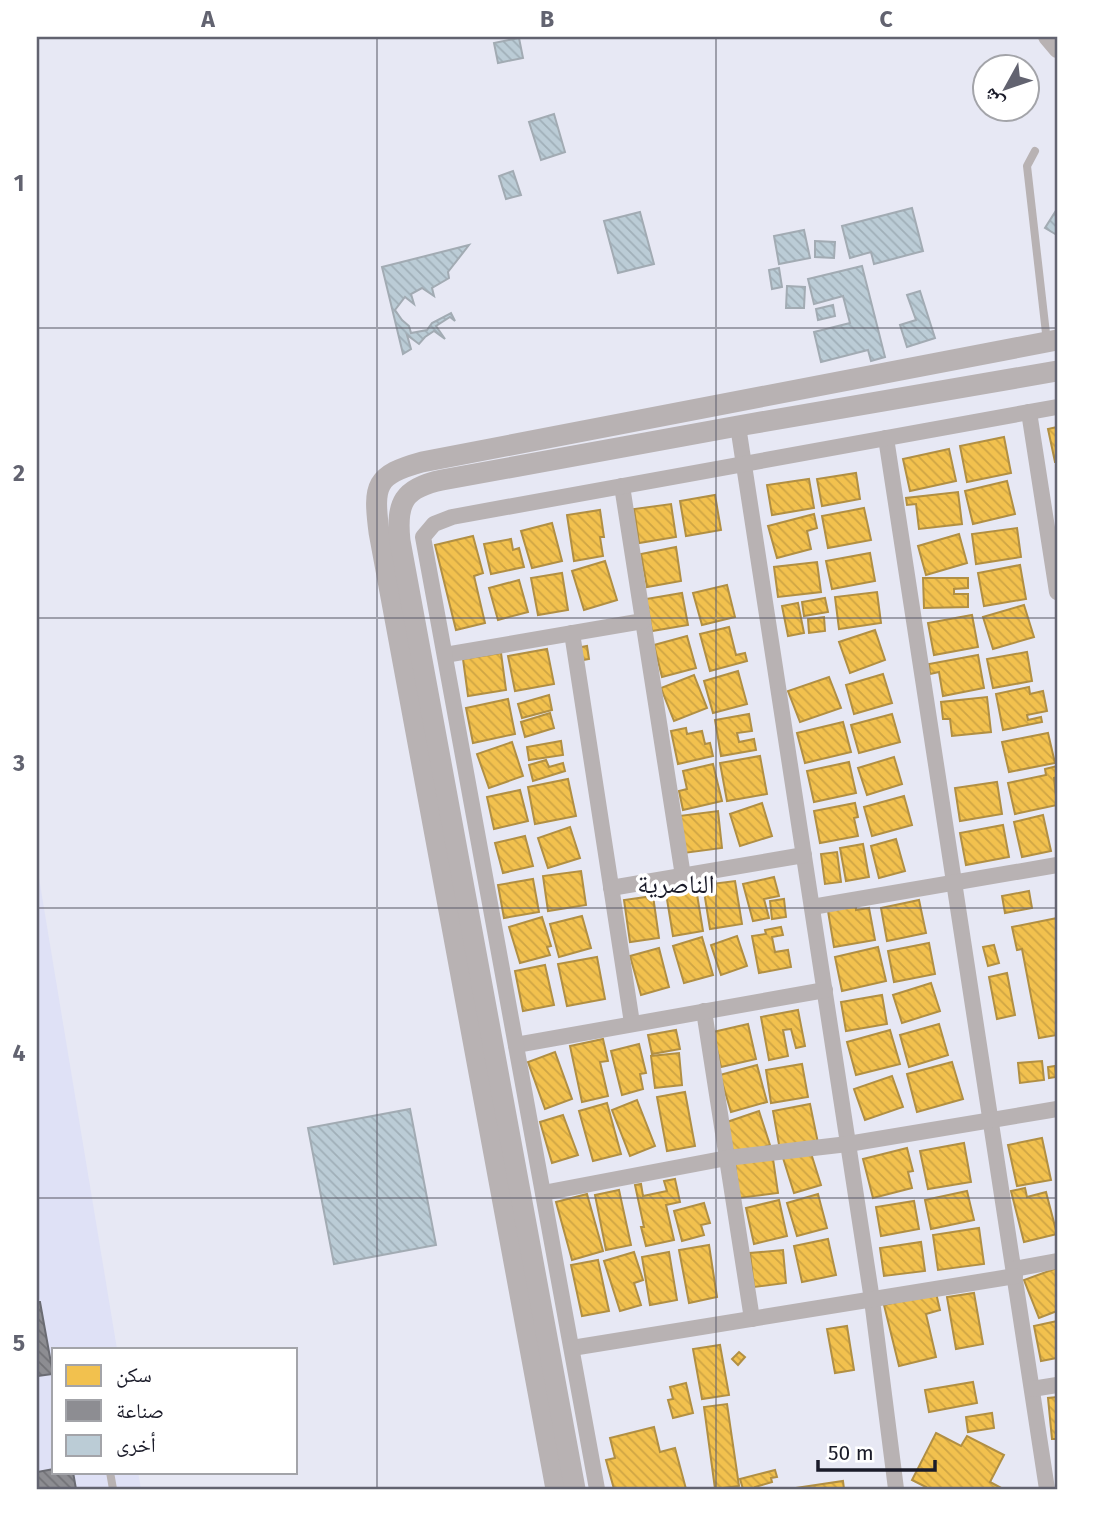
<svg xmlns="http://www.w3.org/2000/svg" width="1094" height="1526" viewBox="0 0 1094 1526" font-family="'Fira Sans','Noto Naskh Arabic',sans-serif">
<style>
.built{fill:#dfe1f6}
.homes{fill:url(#homes-back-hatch);stroke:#b18f43;stroke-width:2}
.industry{fill:url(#industry-back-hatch);stroke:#6a6b72;stroke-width:2}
.building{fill:url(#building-back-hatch);stroke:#a2abb3;stroke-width:2}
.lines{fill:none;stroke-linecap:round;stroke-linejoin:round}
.service{stroke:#b8b2b3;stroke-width:8}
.minor{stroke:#b8b2b3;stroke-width:16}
.tertiary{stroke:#b8b2b3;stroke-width:21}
.grid{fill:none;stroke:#626370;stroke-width:2;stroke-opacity:0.55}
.labels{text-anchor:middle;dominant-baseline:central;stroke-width:7;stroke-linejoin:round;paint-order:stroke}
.neighbourhood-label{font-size:26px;fill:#1a1b29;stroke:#fff}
.neatline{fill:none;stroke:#626370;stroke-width:2.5}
.grid-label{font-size:23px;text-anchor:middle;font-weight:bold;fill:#626370}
</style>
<defs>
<pattern id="homes-back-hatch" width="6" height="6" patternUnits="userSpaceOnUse" patternTransform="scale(1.75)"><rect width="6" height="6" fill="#f2c14e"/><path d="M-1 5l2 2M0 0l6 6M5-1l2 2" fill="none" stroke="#cfa544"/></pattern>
<pattern id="industry-back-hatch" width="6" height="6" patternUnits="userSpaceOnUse" patternTransform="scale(1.75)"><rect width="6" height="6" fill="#8d8d92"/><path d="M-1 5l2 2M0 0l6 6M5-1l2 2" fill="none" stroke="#727277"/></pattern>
<pattern id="building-back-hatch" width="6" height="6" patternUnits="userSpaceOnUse" patternTransform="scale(1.75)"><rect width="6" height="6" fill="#bbccd6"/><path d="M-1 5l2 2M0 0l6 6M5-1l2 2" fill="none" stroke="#a0afb8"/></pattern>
</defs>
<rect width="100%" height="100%" fill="#e7e8f4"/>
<polygon class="built" points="37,866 117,1349 54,1349 54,1472 138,1472 141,1489 37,1489"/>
<g class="homes">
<polygon points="1057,427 1057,462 1055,462 1048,429"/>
<polygon points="1004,437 1011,473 967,482 960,446"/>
<polygon points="949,449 956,481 910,491 903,459"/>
<polygon points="856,473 860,499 822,506 817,479"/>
<polygon points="809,479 814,508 772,515 767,485"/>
<polygon points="1007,481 1015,514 973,524 965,491"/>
<polygon points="958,492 962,524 919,529 916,504 907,505 906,498"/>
<polygon points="715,495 721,530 686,536 680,501"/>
<polygon points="671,504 676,537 639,543 634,509"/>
<polygon points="864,508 871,540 828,548 822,516"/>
<polygon points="600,510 604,537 600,537 603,556 574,561 567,515"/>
<polygon points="814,514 817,528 807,531 811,549 777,558 768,526"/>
<polygon points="552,523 562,561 532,568 521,531"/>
<polygon points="1017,528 1021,557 976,564 972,534"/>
<polygon points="959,534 967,563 926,575 918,546"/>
<polygon points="473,536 483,573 474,576 485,623 456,630 435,545"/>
<polygon points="511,539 513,550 519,548 524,567 491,574 484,544"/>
<polygon points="676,547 681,581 647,587 641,554"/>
<polygon points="870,553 875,581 832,589 826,561"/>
<polygon points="605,561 617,600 584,610 572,571"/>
<polygon points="817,562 821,592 778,597 774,567"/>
<polygon points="1020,565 1026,599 984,606 978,573"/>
<polygon points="562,573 568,610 538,615 531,578"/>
<polygon points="923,578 968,578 968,588 954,589 954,594 968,594 968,607 924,608"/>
<polygon points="519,580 528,612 498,620 489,588"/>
<polygon points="727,585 735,617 702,625 693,593"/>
<polygon points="877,592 881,623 839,629 835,597"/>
<polygon points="682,593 688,625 652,631 646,599"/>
<polygon points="825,598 828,612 804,616 802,602"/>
<polygon points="798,603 804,633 788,636 782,606"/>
<polygon points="1024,605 1034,637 993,649 983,617"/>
<polygon points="972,615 978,647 934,655 928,623"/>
<polygon points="824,617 825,631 809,633 808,619"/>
<polygon points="729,627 736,655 745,653 747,661 710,671 700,634"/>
<polygon points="875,630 885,660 850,673 839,642"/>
<polygon points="687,636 696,668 662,677 654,645"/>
<polygon points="587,646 589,659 578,661 576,648"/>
<polygon points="547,649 554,684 515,691 508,656"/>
<polygon points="1027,652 1032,681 993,688 987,659"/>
<polygon points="501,653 506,690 468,696 463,659"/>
<polygon points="978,655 984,688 943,696 939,672 930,674 929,664"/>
<polygon points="738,671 747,704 713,713 704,681"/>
<polygon points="883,674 892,703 854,714 846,685"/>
<polygon points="694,675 707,708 674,721 661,688"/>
<polygon points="829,677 841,708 800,722 788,691"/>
<polygon points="1029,687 1030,694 1043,691 1047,711 1027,715 1028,720 1041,717 1042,722 1003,730 996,694"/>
<polygon points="549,695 552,710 522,718 518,704"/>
<polygon points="987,697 991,732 952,736 950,719 943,719 941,702"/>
<polygon points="508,699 515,734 473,743 466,708"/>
<polygon points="550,713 554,728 525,737 521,722"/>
<polygon points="749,714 752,731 737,733 739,742 754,739 756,750 721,756 715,720"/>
<polygon points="892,714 900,742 859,753 851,725"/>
<polygon points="843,722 851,752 805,763 797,733"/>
<polygon points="686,728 687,734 702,731 705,744 710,743 713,756 678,764 671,731"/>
<polygon points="1048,733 1055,763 1009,772 1002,742"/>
<polygon points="561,741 563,755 529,760 527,747"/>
<polygon points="512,742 523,776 489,788 477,754"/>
<polygon points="760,756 767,794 727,801 720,763"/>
<polygon points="894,757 902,784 867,795 858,768"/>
<polygon points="546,760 549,767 563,763 565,771 533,781 529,765"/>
<polygon points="849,762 856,793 814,802 807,771"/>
<polygon points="713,764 722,801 683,810 679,791 687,789 683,771"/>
<polygon points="1057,766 1057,777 1054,778 1057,805 1015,814 1008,783 1046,775 1045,769"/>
<polygon points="568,779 576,816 535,824 528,787"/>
<polygon points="997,782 1002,814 960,821 955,788"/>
<polygon points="520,790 528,821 494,829 487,797"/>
<polygon points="904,796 912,825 872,836 864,807"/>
<polygon points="762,803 772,836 740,846 730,814"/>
<polygon points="855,803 858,817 854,818 858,836 820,843 814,811"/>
<polygon points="718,811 722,848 684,853 679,816"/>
<polygon points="1043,815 1051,851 1022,857 1014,822"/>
<polygon points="1003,825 1009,857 966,865 960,833"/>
<polygon points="570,827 580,858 548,868 538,838"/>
<polygon points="525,836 533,866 503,873 495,843"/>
<polygon points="896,839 905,871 879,878 871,846"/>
<polygon points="863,844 869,877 846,881 840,848"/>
<polygon points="837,852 841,882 825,884 821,854"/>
<polygon points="581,871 586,905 548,911 543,876"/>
<polygon points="774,877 779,896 764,899 769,918 753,921 743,884"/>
<polygon points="533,879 539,912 504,918 498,885"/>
<polygon points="735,881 742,924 710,929 703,885"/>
<polygon points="695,882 703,931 673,936 665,887"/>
<polygon points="1029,891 1032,908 1005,913 1002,896"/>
<polygon points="653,896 659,938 630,942 624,900"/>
<polygon points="784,899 786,917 772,919 770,901"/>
<polygon points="919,900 926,933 887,941 881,908"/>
<polygon points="856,906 856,910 869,908 875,940 834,947 828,911"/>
<polygon points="582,916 591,948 559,957 550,924"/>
<polygon points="542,917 551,946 547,947 550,955 520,963 509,927"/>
<polygon points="1057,918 1057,1035 1039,1038 1022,949 1017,950 1012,927"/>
<polygon points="781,927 783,935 772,937 775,952 788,950 791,967 759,973 752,936 766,934 765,930"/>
<polygon points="737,936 747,966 721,975 711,945"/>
<polygon points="702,937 713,975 684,983 673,946"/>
<polygon points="929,943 935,974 894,982 888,951"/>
<polygon points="994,945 999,963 988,966 983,947"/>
<polygon points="878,947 886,981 842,991 835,957"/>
<polygon points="659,948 669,987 641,995 630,956"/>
<polygon points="597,957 605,999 567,1006 558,964"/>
<polygon points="545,965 554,1005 523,1011 515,971"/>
<polygon points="1007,973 1015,1015 997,1019 989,977"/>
<polygon points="931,983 940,1011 902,1023 893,995"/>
<polygon points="882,995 887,1024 846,1031 841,1002"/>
<polygon points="798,1010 805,1046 796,1048 791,1029 783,1030 788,1056 769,1060 761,1017"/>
<polygon points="748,1024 756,1059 721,1067 713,1032"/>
<polygon points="939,1024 948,1055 909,1067 900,1035"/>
<polygon points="676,1030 680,1049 652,1054 648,1035"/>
<polygon points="890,1030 900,1064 856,1075 847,1042"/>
<polygon points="603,1039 608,1061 600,1062 608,1096 582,1102 570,1046"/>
<polygon points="639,1044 646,1073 640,1074 643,1089 622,1095 611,1051"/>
<polygon points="555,1052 572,1099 545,1109 528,1062"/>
<polygon points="679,1053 682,1085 655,1088 651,1056"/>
<polygon points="1042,1061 1044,1080 1020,1083 1018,1063"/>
<polygon points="952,1062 963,1099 917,1112 907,1074"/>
<polygon points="802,1064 808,1097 771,1103 766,1070"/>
<polygon points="757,1065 767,1102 731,1112 720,1075"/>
<polygon points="1055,1066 1056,1077 1049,1078 1048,1067"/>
<polygon points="892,1076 903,1107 865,1120 854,1089"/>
<polygon points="685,1092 695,1146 667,1151 657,1097"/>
<polygon points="637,1100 655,1146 630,1156 612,1110"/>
<polygon points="607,1103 621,1154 593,1161 579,1111"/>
<polygon points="810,1104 818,1143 780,1150 773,1111"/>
<polygon points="759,1111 770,1145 735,1157 724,1123"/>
<polygon points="563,1115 578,1155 552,1163 540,1122"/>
<polygon points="1042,1138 1051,1180 1017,1186 1008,1145"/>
<polygon points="964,1143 971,1182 928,1189 920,1151"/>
<polygon points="907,1148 913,1171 908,1172 912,1188 873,1198 863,1159"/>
<polygon points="810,1150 821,1185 794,1193 783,1158"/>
<polygon points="773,1159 778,1193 739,1198 735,1163"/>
<polygon points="675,1179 680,1202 666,1205 674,1240 646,1246 641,1227 644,1227 635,1185 641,1184 643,1196 667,1191 664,1181"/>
<polygon points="1025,1188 1027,1197 1046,1192 1057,1234 1024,1242 1011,1191"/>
<polygon points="619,1190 631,1245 606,1250 595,1195"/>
<polygon points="967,1191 974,1220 931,1229 925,1200"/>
<polygon points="587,1194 603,1251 572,1260 556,1202"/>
<polygon points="818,1194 827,1228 797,1236 787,1203"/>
<polygon points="779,1200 787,1236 754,1244 746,1208"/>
<polygon points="914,1201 919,1229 881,1236 876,1207"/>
<polygon points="704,1203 710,1223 701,1225 704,1235 682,1241 674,1211"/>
<polygon points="979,1228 984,1264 938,1270 933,1235"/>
<polygon points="828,1239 836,1275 802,1282 794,1246"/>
<polygon points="921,1242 925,1271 884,1276 880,1248"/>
<polygon points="709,1245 717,1297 689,1303 679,1250"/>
<polygon points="783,1250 786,1283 754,1287 750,1253"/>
<polygon points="634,1252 643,1280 634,1283 641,1305 620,1311 604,1261"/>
<polygon points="669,1252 677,1300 650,1305 642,1257"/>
<polygon points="598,1260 609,1311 582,1316 571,1265"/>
<polygon points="1057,1268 1057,1311 1039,1318 1024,1280"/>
<polygon points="936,1293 940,1310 926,1314 936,1357 899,1366 884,1305"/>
<polygon points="974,1293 983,1344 956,1349 947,1297"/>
<polygon points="1057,1321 1057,1358 1041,1361 1034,1326"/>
<polygon points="847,1326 854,1370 835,1373 827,1329"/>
<polygon points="720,1345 729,1395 702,1399 693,1349"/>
<polygon points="739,1352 745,1357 738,1365 732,1359"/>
<polygon points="973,1382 977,1403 929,1412 925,1390"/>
<polygon points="686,1383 693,1413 673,1418 668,1400 673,1399 670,1387"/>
<polygon points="1057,1397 1057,1439 1052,1439 1048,1398"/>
<polygon points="727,1404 739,1486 715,1489 704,1407"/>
<polygon points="992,1413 994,1428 968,1432 966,1417"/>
<polygon points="654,1427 660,1452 675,1448 686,1489 614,1489 606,1460 615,1458 610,1438"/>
<polygon points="936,1433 961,1446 967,1436 1004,1455 990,1482 1003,1489 925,1489 926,1487 912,1480"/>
<polygon points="775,1470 777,1477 771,1478 772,1482 755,1487 756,1489 743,1489 740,1479"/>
<polygon points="843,1481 844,1489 789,1489"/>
</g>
<g class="industry">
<polygon points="37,1302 40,1302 53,1374 37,1376"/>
<polygon points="54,1469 54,1472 73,1472 76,1489 37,1489 37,1472"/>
</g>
<g class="building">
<polygon points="519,38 523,58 498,63 494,43"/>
<polygon points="554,114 565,152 541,160 529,122"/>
<polygon points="513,171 521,195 506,199 499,176"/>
<polygon points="912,208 923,251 874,264 871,252 850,258 842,226"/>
<polygon points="1057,209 1057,235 1045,228"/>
<polygon points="640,212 654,264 618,273 604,221"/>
<polygon points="804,230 810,258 779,264 774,236"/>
<polygon points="815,241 835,242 834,258 815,257"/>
<polygon points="469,245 448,272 449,278 432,288 434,296 422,288 411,294 414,304 405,297 395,310 402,320 409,326 411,333 427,330 432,323 451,313 455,321 450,317 436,326 445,339 434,331 425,337 419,344 407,335 411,349 403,354 382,267"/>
<polygon points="862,266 885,357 871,361 868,350 821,362 814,332 850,323 843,296 814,304 808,279"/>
<polygon points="779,268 782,287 772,289 769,270"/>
<polygon points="787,286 805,287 804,308 786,308"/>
<polygon points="920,291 935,338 907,347 900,325 916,320 907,295"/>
<polygon points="833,305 835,316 818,320 816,309"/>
<polygon points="410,1109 436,1245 334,1264 308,1128"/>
</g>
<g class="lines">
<g class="service">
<polyline points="1035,151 1027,166 1047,342"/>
<polyline points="110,1472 113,1489"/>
</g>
<g class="minor">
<polyline points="1046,37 1057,50"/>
<polyline points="1029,412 1057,592"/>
<polyline points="738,426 872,1300 896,1489"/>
<polyline points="886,438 1047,1489"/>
<polyline points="622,486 683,876"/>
<polyline points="572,633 632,1023"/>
<polyline points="445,655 643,621"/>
<polyline points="611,888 804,855"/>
<polyline points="812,907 1057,865"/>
<polyline points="704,1011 752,1319"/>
<polyline points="516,1045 825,990"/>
<polyline points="543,1193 727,1158 848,1144 1057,1109"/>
<polyline points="1014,1269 1057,1261"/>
<polyline points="572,1348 1015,1276"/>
<polyline points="1032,1389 1057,1385"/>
<polyline points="597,1489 423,537 434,524 452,517 1057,407"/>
</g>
<g class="tertiary">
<path d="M 556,1489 L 379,532 C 373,485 375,475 422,462 L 1057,340"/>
<path d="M 575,1489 L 400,541 C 396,503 403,488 442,480 L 738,426 L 1057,371"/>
</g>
</g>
<path class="grid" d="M 377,37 L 377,1489M 716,37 L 716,1489M 37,328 L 1057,328M 37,618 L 1057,618M 37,908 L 1057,908M 37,1198 L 1057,1198"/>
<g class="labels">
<g class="neighbourhood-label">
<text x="676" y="884">الناصرية</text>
</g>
</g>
<rect width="1094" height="1526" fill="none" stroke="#ffffff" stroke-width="77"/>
<rect x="52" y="1348" width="245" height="126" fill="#ffffff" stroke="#a3a4a9" stroke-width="2"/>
<rect x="66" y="1365" width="35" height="21" fill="#f2c14e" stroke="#a3a4a9" stroke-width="2"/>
<text x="116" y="1382" font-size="21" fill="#1a1b29">سكن</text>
<rect x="66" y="1400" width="35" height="21" fill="#8d8d92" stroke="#a3a4a9" stroke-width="2"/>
<text x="116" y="1418" font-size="21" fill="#1a1b29">صناعة</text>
<rect x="66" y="1435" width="35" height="21" fill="#bbccd6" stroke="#a3a4a9" stroke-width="2"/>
<text x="116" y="1452" font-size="21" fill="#1a1b29">أخرى</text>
<g transform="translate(1006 88) rotate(230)"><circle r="33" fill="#ffffff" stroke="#a3a4a9" stroke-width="2"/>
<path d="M0-5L12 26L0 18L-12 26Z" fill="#626370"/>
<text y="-10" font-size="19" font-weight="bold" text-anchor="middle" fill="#1a1b29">ش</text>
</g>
<path d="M818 1460v10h117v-10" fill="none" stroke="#1a1b29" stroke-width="3.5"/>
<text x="828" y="1460" font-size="21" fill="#1a1b29" stroke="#ffffff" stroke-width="5" paint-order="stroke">50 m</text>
<rect x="38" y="38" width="1018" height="1450" class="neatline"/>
<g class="grid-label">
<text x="208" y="27">A</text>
<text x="547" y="27">B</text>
<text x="886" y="27">C</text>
<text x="19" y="191">1</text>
<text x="19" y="481">2</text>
<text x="19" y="771">3</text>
<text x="19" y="1061">4</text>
<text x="19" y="1351">5</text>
</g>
</svg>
